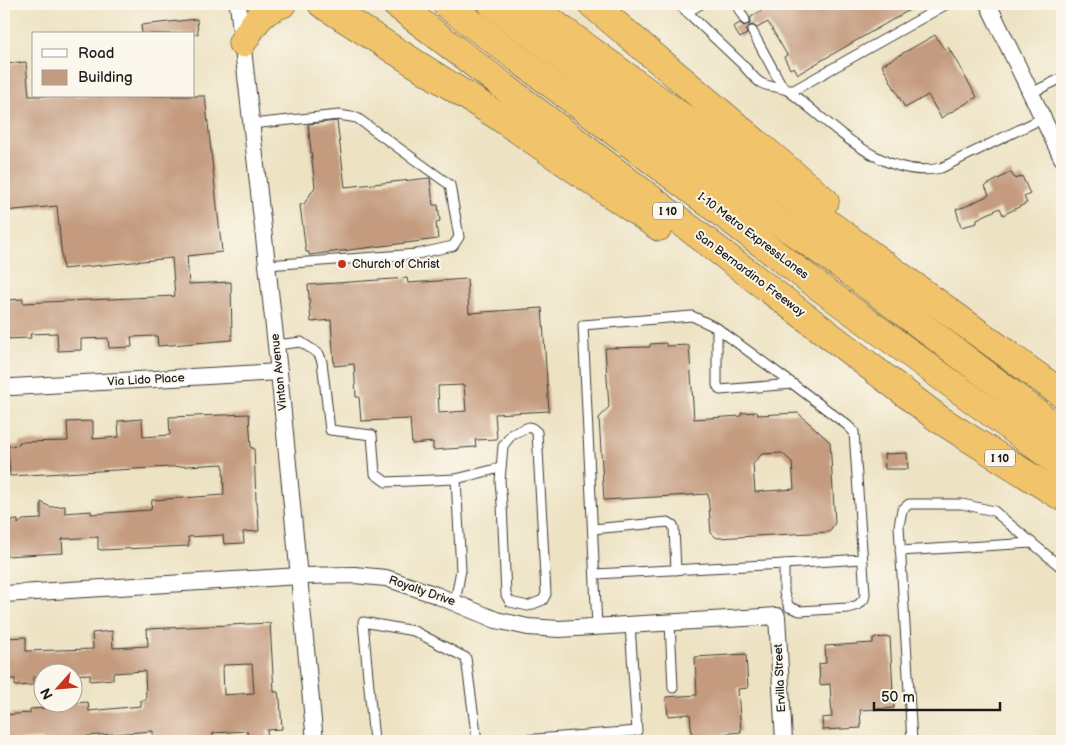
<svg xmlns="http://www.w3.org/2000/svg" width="1066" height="745" viewBox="0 0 1066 745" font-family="'Balsamiq Sans',sans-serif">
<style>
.building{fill:#c49b7f;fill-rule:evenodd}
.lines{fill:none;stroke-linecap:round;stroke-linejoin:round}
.lane-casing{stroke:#3b3a35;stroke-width:11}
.street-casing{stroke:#3b3a35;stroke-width:18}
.highway-casing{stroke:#3b3a35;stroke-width:29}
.lane{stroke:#fff;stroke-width:9}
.street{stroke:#fff;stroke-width:16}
.highway{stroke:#f1c36a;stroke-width:28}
.poi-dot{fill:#c8321e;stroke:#fbf7ec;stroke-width:2}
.labels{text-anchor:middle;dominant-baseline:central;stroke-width:4;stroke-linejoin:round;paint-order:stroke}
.shield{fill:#fbf7ec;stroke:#5f5e5a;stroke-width:1}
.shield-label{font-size:11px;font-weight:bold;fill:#1c1c1c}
.street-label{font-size:12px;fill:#1c1c1c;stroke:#fbf7ec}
.poi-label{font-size:12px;fill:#1c1c1c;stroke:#fbf7ec;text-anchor:start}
</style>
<rect width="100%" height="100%" fill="#fbf7ec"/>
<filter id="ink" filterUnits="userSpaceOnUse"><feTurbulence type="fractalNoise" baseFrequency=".02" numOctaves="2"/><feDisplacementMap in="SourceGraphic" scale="10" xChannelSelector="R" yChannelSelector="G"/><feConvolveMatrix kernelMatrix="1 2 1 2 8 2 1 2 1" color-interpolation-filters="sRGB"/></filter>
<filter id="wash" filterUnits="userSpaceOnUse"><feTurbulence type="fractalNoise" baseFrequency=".0096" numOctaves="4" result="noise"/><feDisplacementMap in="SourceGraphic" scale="20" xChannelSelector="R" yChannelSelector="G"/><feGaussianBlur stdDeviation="1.12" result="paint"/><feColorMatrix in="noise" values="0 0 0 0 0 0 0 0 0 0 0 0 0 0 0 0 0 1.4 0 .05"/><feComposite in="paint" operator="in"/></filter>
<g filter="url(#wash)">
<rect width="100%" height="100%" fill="#ede2c2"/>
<g id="blocks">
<g class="building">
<polygon points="757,4 920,4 798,74 794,67 790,69 784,57 787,55 768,22 757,28 753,25 749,26 746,30 747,34 740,38 733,27 740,23 744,26 750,24 751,17 761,11"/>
<polygon points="197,19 198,34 142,34 141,25"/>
<polygon points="935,35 944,49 948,47 977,97 941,118 928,95 905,108 882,65"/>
<polygon points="26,62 29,96 205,96 222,252 187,256 189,284 231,282 232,340 158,346 157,336 131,337 132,347 109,348 108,338 81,339 81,350 58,351 57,333 30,334 31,338 4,339 4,306 8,305 8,300 23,299 23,303 175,296 172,258 63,269 57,206 4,211 4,64"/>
<polygon points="337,121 345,187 430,178 433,205 438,205 440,221 436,222 438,239 309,255 309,252 306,252 300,205 304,204 315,187 308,124"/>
<polygon points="1011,172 1015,179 1022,176 1030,194 1024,197 1027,203 1003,215 1000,208 977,219 977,223 961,227 956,209 964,207 989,195 985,186"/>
<path d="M 407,278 L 408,283 L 467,279 L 469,313 L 542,308 L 549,411 L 495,414 L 497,439 L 475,440 L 476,447 L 433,450 L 433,442 L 412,444 L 410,419 L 361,421 L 359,397 L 356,397 L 354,364 L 334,366 L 331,320 L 311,322 L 308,285 ZM 464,385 L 466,411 L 439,413 L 438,386 Z"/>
<path d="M 666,343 L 666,346 L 689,345 L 694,419 L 741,416 L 741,413 L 757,412 L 758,415 L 798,413 L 830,442 L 835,523 L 829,532 L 717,538 L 711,533 L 708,494 L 604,500 L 599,418 L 609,407 L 605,348 L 650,347 L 650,344 ZM 782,453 L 792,462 L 794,489 L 755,492 L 753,464 L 762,454 Z"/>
<polygon points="249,414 251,448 254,448 256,501 257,502 259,531 243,532 244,543 224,544 223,535 188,537 189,546 101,550 98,549 98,537 62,539 63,553 4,556 4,521 18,520 18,524 23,520 41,519 41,502 50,507 65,506 65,513 91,511 91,514 151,510 152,500 224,495 223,464 10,476 8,446 19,445 19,442 68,441 67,422 93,421 93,439 119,437 118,421 142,419 143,437 170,435 169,417"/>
<polygon points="907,453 908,469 885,469 884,454"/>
<path d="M 270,623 L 274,692 L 278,692 L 279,699 L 280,699 L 282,729 L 267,730 L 268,741 L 248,741 L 247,731 L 213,733 L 213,741 L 153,741 L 153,731 L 87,736 L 87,741 L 43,741 L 43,739 L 39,739 L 4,740 L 4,715 L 30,713 L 30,709 L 66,707 L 66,704 L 88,702 L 89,711 L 141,706 L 141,700 L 146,700 L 145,671 L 113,673 L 113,679 L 90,681 L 90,674 L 72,675 L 72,672 L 42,672 L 42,676 L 33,677 L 33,685 L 15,686 L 15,679 L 8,679 L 5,638 L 26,637 L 26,651 L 93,649 L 92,633 L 112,631 L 113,648 L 148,646 L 147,629 ZM 252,664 L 254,693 L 224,695 L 223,668 L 224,665 Z"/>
<polygon points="890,637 894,708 860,710 861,728 823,730 822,718 832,717 830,684 820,685 819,664 826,663 825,646 873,643 873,638"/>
<polygon points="746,654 748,688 738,689 741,732 692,737 690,714 668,716 666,697 697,695 695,657"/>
</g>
</g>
</g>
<g filter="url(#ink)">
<use href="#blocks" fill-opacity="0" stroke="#3b3a35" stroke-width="1"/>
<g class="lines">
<defs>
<g id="lane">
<polyline points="679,4 687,12 701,4"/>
<polyline points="736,4 745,20"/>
<path d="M 687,12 C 705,29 724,47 742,64 C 748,70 754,79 761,83 C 770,88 782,86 790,92 C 831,123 883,181 941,168 L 1043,118"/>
<polyline points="752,31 782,86 788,90 794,90 947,4"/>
<polyline points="1031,93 1062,78"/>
<polyline points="251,124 339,115 357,118 450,185 459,237 453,246 417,254 267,265"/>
<polyline points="717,328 793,384"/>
<polyline points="276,345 301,342 319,354 322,362 330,430 372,435 375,474 386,482 456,479 461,570 455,602"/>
<polygon points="529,427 532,428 537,432 546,594 543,600 528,606 510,602 506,595 502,504 500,481 503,446 512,434"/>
<polyline points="456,479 500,468"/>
<polyline points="593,529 668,522 673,525 674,529 676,570"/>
<polyline points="900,551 1032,543"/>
<polyline points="784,564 862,559"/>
<polyline points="595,574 784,564 784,593 789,607 800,611 848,608 858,605 864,599 865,594 854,432 847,425 793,384 720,390 717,385 717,328 692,316 583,325 597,627"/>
<polyline points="670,623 673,688"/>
<polyline points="374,741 363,622 414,631 466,658 477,741"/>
<polyline points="511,741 637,731 630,625"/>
<polyline points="912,741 899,526 902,510 909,504 962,504 994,511 1062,568"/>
</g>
<g id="street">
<polyline points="238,4 279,372 315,741"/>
<polyline points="988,4 1062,158"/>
<polyline points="12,387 279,372"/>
<polyline points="4,594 300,576 354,575 386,578 436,595 496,620 528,627 559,629 777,616 784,741"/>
</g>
<g id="highway">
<polyline points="322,4 498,116 659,227"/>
<polyline points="396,4 939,419 1062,497"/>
<polyline points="446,4 810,280 1062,465"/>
<polyline points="492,4 772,217 841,265 1062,432"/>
<polyline points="527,4 1062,394"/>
<polyline points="592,4 825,201"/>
<path d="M 242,43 C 254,24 260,11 282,4"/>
</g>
</defs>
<use href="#lane" class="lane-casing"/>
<use href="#street" class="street-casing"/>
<use href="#highway" class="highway-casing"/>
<use href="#lane" class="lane"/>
<use href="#street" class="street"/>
<use href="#highway" class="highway"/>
</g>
</g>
<circle class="poi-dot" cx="342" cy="264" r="5"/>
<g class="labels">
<g class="shield">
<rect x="653" y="202.5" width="30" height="17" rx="4"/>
<rect x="985" y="449.5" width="30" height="17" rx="4"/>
</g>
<g class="shield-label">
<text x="668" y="211">I 10</text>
<text x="1000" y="458">I 10</text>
</g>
<g class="street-label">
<text transform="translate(753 236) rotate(37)">I-10 Metro ExpressLanes</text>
<text transform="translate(750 274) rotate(37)">San Bernardino Freeway</text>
<text transform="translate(279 372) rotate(-96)">Vinton Avenue</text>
<text transform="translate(146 380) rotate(-3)">Via Lido Place</text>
<text transform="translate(422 591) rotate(19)">Royalty Drive</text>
<text transform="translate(780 678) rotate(-93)">Ervilla Street</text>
</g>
<g class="poi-label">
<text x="352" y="264">Church of Christ</text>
</g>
</g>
<rect width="1066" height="745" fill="none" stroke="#fbf7ec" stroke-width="20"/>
<rect x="32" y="32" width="162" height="65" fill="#fbf7ec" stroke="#a29f99"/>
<rect x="42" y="49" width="25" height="8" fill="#ffffff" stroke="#a29f99"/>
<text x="78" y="58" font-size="15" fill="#1c1c1c">Road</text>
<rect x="42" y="70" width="25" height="15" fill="#c49b7f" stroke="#a29f99"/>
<text x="78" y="82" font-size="15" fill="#1c1c1c">Building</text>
<g transform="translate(58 688) rotate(243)"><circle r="24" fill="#fbf7ec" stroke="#a29f99"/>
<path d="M0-4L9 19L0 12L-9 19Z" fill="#c8321e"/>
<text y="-8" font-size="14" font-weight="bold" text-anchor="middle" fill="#1c1c1c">N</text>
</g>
<path d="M874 702v8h126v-8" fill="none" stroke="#1c1c1c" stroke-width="2.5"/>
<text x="881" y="702" font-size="15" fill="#1c1c1c" stroke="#fbf7ec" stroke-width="4" paint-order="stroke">50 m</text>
</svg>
